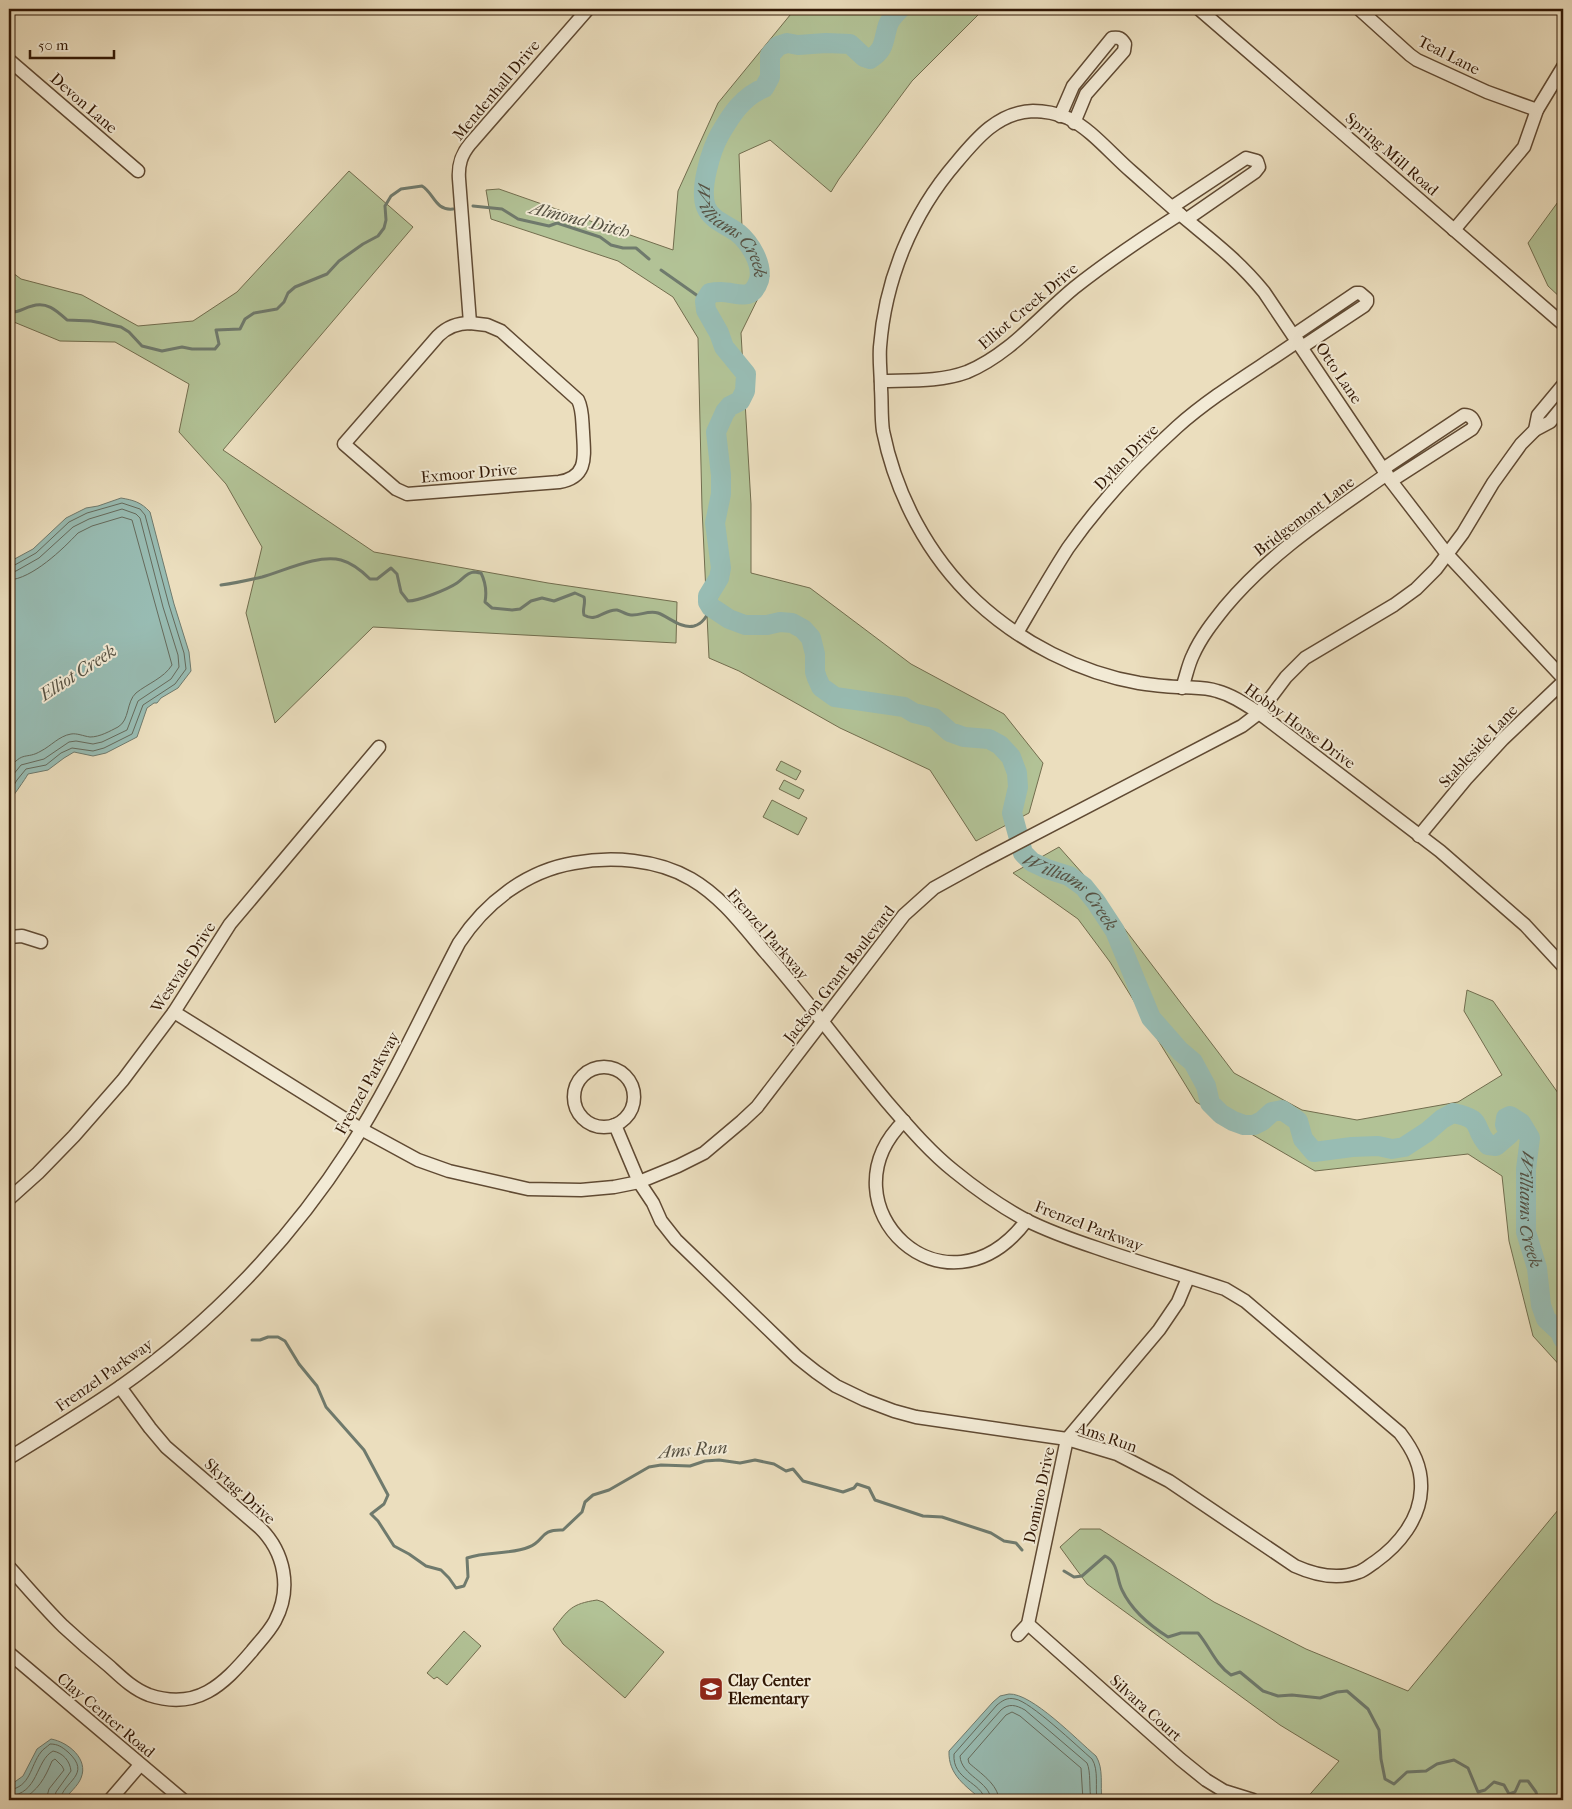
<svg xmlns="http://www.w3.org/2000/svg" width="1572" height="1809" viewBox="0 0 1572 1809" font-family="'IM FELL French Canon',serif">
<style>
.green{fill:#b2c296;stroke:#726d4e}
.water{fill:#98bcb3;stroke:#6f7a6d}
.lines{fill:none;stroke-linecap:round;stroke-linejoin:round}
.shore{stroke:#656a5c;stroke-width:1}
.stream{stroke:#6f7a6d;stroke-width:3}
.river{stroke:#98bcb3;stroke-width:20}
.minor-casing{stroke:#604a33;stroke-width:15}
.minor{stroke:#f2ead5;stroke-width:12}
.labels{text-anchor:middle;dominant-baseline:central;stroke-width:4;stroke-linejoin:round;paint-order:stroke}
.street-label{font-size:16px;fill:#321805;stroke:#f2ead5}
.poi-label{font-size:16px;font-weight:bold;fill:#321805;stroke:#f2ead5;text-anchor:start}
.water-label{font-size:18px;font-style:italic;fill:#565142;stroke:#f2ead5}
</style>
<rect width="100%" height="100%" fill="#ebdebe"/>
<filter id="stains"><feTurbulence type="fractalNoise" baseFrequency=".004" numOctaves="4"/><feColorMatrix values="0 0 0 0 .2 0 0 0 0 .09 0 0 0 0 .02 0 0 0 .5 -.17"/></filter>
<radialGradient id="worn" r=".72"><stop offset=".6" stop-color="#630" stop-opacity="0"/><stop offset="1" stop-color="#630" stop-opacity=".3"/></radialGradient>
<g class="green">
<polygon points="795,9 984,9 912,81 839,179 831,192 770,140 739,154 742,227 769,276 741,333 751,504 751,573 810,588 911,664 1004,714 1043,763 1029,813 976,841 930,770 840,728 739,671 709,658 702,508 698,338 673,297 618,261 491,219 486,190 499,189 673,250 678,191 718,103"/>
<polygon points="349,171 413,227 223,450 374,552 548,583 677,602 676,643 373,627 275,723 246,613 262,547 226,484 179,432 189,384 115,342 60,341 9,320 9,270 21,279 82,295 138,326 193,321 237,292"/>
<polygon points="1563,195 1563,300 1548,286 1528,243"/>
<polygon points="781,761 801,771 796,780 776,770"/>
<polygon points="784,780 804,790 799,799 779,789"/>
<polygon points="772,800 807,818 798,835 763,817"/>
<polygon points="1059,847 1083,874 1234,1073 1302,1110 1357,1120 1458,1102 1502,1075 1464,1011 1467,990 1493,1001 1563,1100 1563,1369 1533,1336 1509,1241 1502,1176 1468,1154 1315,1171 1196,1102 1110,962 1078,919 1013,873"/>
<polygon points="1563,1504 1563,1800 1305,1800 1339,1761 1280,1725 1087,1584 1060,1547 1080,1529 1100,1529 1214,1602 1306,1649 1408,1691"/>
<path d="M 597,1600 L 603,1602 L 664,1652 L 625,1698 L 563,1644 L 553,1629 C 569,1609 571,1604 597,1600 Z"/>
<polygon points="464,1631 481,1646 447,1685 437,1677 434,1679 427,1673"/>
</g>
<g class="water">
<path d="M 121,498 C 133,500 141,502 150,512 L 174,604 L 189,652 L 191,671 L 178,688 L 161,698 L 157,703 L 154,703 L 147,708 L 137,737 L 106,753 L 93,756 L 74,752 L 64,758 L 48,770 L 28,774 C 26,778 12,798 9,801 L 9,562 L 33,549 L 66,518 L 86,508 L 98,506 Z"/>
<path d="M 1009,1694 C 1032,1693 1077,1740 1096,1756 C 1104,1769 1100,1785 1102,1800 L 982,1800 C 966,1786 948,1775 949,1751 L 993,1702 L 1000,1696 Z"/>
<path d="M 51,1739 C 68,1742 89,1759 81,1778 C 78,1786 69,1793 64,1800 L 9,1800 L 9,1786 L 23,1776 L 37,1749 Z"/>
</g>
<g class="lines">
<g class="shore">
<polyline points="9,566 13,566 36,553 69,522 87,513 122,503 140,509 145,515 169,605 184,653 186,669 175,684 143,705 132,734 104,748 93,751 72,748 61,753 46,765 26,769 17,780 9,793"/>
<polyline points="9,573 16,571 39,558 73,527 89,519 122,509 136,514 140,518 163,607 178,655 179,667 171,679 138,701 127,730 102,742 93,744 76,741 69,742 44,759 21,765 9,780"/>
<path d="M 9,580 C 32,579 63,549 78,533 L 92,526 L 122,517 L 132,520 L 172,665 C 164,678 147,684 136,693 C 126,702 130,720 118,727 C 110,731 100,737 90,737 C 83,736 77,733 71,734 C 59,736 51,746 41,751 C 26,760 23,750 9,769"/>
<path d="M 9,1790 C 31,1787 30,1766 41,1752 C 43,1749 47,1747 50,1744 C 58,1744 62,1747 68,1752 C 93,1775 63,1781 60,1800"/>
<path d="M 9,1796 C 39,1794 35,1761 53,1751 C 63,1753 70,1761 71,1771 L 56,1792 L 54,1800"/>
<path d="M 21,1800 C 38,1791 45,1778 52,1761 L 55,1759 L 62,1766 L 64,1770 L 49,1789 L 46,1800"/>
<path d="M 985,1800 C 982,1782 952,1780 954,1754 L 997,1705 C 1002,1701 1007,1697 1015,1699 C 1030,1701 1078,1747 1092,1759 C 1099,1770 1095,1787 1097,1800"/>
<path d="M 991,1800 C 990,1781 961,1776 960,1756 L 1001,1710 C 1009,1703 1016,1705 1025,1710 L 1087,1763 C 1091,1771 1089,1790 1091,1800"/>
<path d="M 999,1800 C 998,1784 980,1773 969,1763 L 968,1759 L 1006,1715 L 1012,1712 L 1020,1716 L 1081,1768 L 1083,1800"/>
</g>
<g class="stream">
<polyline points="473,206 502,209 518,219 549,226 557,223 600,237 611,245 623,248 636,248 649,259"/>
<polyline points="661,270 705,301"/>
<path d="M 9,312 C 19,313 23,308 32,306 C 47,301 57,311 67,320 L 91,321 L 121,327 L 129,332 L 142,346 L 162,351 L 182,347 L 192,349 L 215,349 L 219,344 L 216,330 L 240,329 L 245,319 L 254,313 L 277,309 L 284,302 L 288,293 L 295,287 L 327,274 L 339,261 L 363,244 L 378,236 L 384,228 L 386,220 L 385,206 L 391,196 L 401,189 L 422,186 C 434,193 435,211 453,209"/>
<path d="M 221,585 C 235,583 249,580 262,577 C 284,571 318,554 341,560 C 352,563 362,571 370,579 L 377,579 L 391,568 L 397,574 L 401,592 L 408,601 C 419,601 448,589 457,583 C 463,579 466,573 474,572 C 476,572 479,573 481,573 C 486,583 487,591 485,602 L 492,608 L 512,610 L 520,609 L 531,601 L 542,598 L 554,601 L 575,593 L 584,597 C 586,604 582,609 584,615 C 597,623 604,609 617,610 C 622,611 626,615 631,615 C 640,616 648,610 658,613 C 669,617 681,629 694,626 C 704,623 707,615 711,607"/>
<path d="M 252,1340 L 260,1340 L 268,1337 L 278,1337 L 285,1341 L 299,1364 L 317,1386 L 326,1407 L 364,1450 L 388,1495 L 384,1504 L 371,1514 L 378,1521 L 394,1546 L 409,1554 L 426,1566 L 441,1570 L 449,1578 L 456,1588 L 464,1586 L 468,1577 L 467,1558 C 487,1551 510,1555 529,1547 C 545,1541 539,1529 563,1530 L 582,1512 L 585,1502 L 593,1495 L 609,1490 L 649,1467 L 661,1465 L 690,1466 L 705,1461 L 719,1460 L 740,1463 L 755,1460 L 774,1464 L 786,1471 L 793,1469 L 803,1481 L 843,1492 L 854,1488 L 857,1484 L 869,1488 L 875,1500 L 923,1516 L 942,1517 L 991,1533 L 1004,1541 L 1016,1543 L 1022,1550"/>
<path d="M 1064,1571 L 1074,1577 L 1082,1576 L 1105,1556 C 1119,1563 1116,1578 1122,1590 C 1132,1611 1149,1625 1168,1637 L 1181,1633 L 1198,1633 C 1210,1647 1215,1664 1231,1675 L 1240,1672 L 1263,1691 L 1278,1696 L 1292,1695 L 1320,1698 L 1337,1692 L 1347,1691 L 1368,1709 L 1379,1730 L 1381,1759 L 1385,1779 L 1394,1784 L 1407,1772 L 1426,1771 L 1437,1764 L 1454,1760 L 1468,1768 L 1478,1792 L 1485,1790 L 1494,1782 L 1504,1785 L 1509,1794 L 1515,1792 L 1520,1781 L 1528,1781 L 1536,1792 L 1538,1800"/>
<polyline points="1559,1800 1563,1798"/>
</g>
<path class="river" id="s1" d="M 900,9 C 896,13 890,19 888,25 C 883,40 886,49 870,59 L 864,57 L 850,44 L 826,43 L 798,45 L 787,43 L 778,46 L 770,55 L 770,77 L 764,88 C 743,96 731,115 720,134 C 711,150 699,189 706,207 C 711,220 727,225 738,233 C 750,243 763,264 759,280 C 757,286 754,292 748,294 C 739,296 731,292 721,292 C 718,292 714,292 710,293 L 705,301 L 706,310 L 719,333 L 724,347 L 746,374 L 745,391 L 740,401 L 730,406 L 725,412 L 716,432 L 721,475 L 721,494 L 715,523 L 721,568 L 719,578 L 708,596 L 708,602 L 711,607 L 729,619 L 745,625 L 767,625 L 780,622 L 792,623 L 803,629 L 811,638 L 815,654 L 815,672 L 817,678 L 821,687 L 835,697 L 904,707 L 914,713 L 934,718 L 950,732 L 964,737 L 989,739 L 1000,745 L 1011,757 L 1017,773 L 1018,787 L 1012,813 L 1023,853 L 1032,862 L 1047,869 L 1069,876 L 1076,881 L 1084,887 L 1096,902 L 1115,931 L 1151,1018 L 1180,1051 L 1193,1062 L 1206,1086 L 1210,1103 L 1221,1114 L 1233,1121 L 1244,1125 L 1254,1125 L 1262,1121 L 1272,1112 L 1282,1110 L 1298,1121 L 1303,1139 L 1314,1152 L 1352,1147 L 1378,1146 L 1392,1149 L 1404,1147 L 1427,1132 L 1442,1119 L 1453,1113 C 1486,1120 1471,1126 1488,1145 L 1496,1146 L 1510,1134 L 1505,1125 L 1506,1118 L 1510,1116 L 1521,1123 L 1530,1138 L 1526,1169 L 1526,1232 L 1537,1268 L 1541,1305 L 1546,1319 L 1560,1332 L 1563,1339"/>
<defs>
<g id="minor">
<polyline points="1199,9 1563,324"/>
<polyline points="1359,9 1410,55 1417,60 1487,92 1537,110"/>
<polyline points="9,60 138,171"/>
<path d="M 1060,116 L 1073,86 L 1112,38 C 1119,37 1121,38 1125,44 L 1124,51 L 1086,94 L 1074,123"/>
<polyline points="1172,207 1246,158 1257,161 1259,167 1255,172 1187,219"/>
<polyline points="1454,230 1524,147 1537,110 1563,67"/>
<path d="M 470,323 L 487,325 L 501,331 L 578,400 C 583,410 582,421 583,432 C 584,455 589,477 559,482 L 407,494 L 396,489 L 344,444 L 438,336 C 447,327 457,323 470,323 Z"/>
<path d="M 470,323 L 459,179 C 458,165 461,155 470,144 L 588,9"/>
<polyline points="1294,335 1356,293 1360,293 1367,299 1367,302 1364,306 1302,347"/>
<path d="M 881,381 C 909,380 940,382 967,372 C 1010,354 1039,317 1074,288 C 1108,261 1144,237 1180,214"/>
<polyline points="1535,430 1538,415 1563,385"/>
<path d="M 1383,469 L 1464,415 C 1470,415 1473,418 1475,424 L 1472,429 L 1391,481"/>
<path d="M 1017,633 C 1034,604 1050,576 1068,548 C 1099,504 1137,463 1177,427 C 1214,394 1258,369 1298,341"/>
<path d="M 1563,678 L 1447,554 L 1391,481 L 1264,292 C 1238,260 1212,241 1181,215 C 1164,201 1148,186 1132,172 C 1112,155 1091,129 1068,118 C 1058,114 1043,111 1033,111 C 998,112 976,139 956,163 C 912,214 885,280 880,347 C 879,361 881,375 881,389 C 882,403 881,417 883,431 C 896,495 928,556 976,601 C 1020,642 1080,673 1139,683 C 1153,685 1167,687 1181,687 C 1193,688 1205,687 1217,691 C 1232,695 1245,704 1259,713 L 1440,851 L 1525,925 L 1563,966"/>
<path d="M 1182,688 C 1186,677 1188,665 1193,655 C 1201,637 1213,622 1225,607 C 1271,552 1329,515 1387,474"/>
<polyline points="1419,836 1466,779 1503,739 1563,682"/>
<polyline points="9,937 22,936 41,942"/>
<polyline points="174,1012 361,1129 418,1160 449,1171 528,1189 581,1190 614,1187 639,1182 678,1166 704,1153 742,1121 757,1107 904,915 934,888 983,861 1242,726 1259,713 1286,677 1305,658 1394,605 1416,589 1436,569 1463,533 1493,483 1521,444 1535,430 1550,422 1563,406"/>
<circle cx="604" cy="1097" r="30"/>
<path d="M 904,1121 C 819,1205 946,1328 1027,1220"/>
<polyline points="9,1199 38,1173 74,1136 123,1080 174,1012 230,924 379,747"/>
<path d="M 9,1458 C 46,1435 84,1412 120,1387 C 210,1324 289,1242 349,1149 C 391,1084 423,1012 459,943 C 485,903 526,871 574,863 C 611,856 657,859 691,879 C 722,897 743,926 766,953 C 808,1001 846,1053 887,1102 C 908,1126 929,1151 954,1171 C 976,1189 1000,1206 1026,1220 C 1048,1231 1073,1240 1097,1248 C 1140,1263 1183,1275 1225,1289 L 1245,1301 L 1400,1433 C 1413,1450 1422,1467 1421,1489 C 1420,1519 1399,1545 1375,1562 C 1370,1565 1365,1570 1359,1572 C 1338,1580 1315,1575 1295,1566 L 1169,1481 L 1117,1454 L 1067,1439 L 916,1417 L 894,1411 L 865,1400 L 836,1386 L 816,1372 L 797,1357 L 676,1240 L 661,1221 L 653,1203 L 639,1182 L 615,1125"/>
<path d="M 9,1567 C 27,1587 44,1607 63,1626 C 78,1640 93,1653 109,1666 C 121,1677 133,1689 149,1695 C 197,1711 223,1685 252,1651 C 260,1641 269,1632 275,1621 C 292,1589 285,1552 259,1527 L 166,1447 L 150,1428 L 120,1387"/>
<polyline points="1028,1624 1180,1759 1206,1780 1224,1791 1253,1800"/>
<polyline points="1018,1635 1028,1624 1067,1439 1159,1330 1178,1302 1188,1278"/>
<polyline points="9,1653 183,1800"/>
<polyline points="110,1800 140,1765"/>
</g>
</defs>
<use href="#minor" class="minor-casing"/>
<use href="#minor" class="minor"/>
</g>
<defs>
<symbol id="school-square" viewBox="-11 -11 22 22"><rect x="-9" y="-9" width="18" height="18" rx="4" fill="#8f2418" stroke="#f2ead5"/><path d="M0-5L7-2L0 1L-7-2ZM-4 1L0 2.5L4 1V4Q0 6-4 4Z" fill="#fff"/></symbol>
</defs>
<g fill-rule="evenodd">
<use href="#school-square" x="697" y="1675" width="28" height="28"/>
</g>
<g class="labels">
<g class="street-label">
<text transform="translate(1449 55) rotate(27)">Teal Lane</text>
<text transform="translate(496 90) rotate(-50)">Mendenhall Drive</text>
<text transform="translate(84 103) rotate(41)">Devon Lane</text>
<text transform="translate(1392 154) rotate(41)">Spring Mill Road</text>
<text transform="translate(1028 306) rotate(-40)">Elliot Creek Drive</text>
<text transform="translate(1339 373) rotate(56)">Otto Lane</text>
<text transform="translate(1126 457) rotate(-46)">Dylan Drive</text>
<text transform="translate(469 473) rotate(-5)">Exmoor Drive</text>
<text transform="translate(1304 516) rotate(-37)">Bridgemont Lane</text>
<text transform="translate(1300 726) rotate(36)">Hobby Horse Drive</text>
<text transform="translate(1478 746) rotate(-47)">Stableside Lane</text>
<text transform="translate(768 934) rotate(49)">Frenzel Parkway</text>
<text transform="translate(183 967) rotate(-57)">Westvale Drive</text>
<text transform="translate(839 974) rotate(-52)">Jackson Grant Boulevard</text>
<text transform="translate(367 1083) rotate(-61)">Frenzel Parkway</text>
<text transform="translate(1089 1226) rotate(21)">Frenzel Parkway</text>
<text transform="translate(104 1375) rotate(-35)">Frenzel Parkway</text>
<text transform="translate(1107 1437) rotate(19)">Ams Run</text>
<text transform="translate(240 1491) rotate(42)">Skytag Drive</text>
<text transform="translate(1039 1495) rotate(-78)">Domino Drive</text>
<text transform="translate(1146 1708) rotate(42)">Silvara Court</text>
<text transform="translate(106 1715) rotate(40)">Clay Center Road</text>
</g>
<g class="poi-label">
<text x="728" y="1680">Clay Center<tspan x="728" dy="18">Elementary</tspan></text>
</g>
<g class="water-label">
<text transform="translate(580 220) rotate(14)">Almond Ditch</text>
<text stroke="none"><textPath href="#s1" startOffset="380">Williams Creek</textPath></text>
<text transform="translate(78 673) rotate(-33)">Elliot Creek</text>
<text stroke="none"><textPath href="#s1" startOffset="1375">Williams Creek</textPath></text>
<text stroke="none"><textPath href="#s1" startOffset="2128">Williams Creek</textPath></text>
<text transform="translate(693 1450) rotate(-4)">Ams Run</text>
</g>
</g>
<rect width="1572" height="1809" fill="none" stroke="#ebdebe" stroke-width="30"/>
<rect x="10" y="10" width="1552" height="1789" fill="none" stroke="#321805" stroke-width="2.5"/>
<rect x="15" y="15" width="1542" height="1779" fill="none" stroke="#321805"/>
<path d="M30 50v8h84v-8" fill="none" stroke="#321805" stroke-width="2.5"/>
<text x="38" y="50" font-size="15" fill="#321805" stroke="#f2ead5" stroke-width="4" paint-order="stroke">50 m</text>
<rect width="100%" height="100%" filter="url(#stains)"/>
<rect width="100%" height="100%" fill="url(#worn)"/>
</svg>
